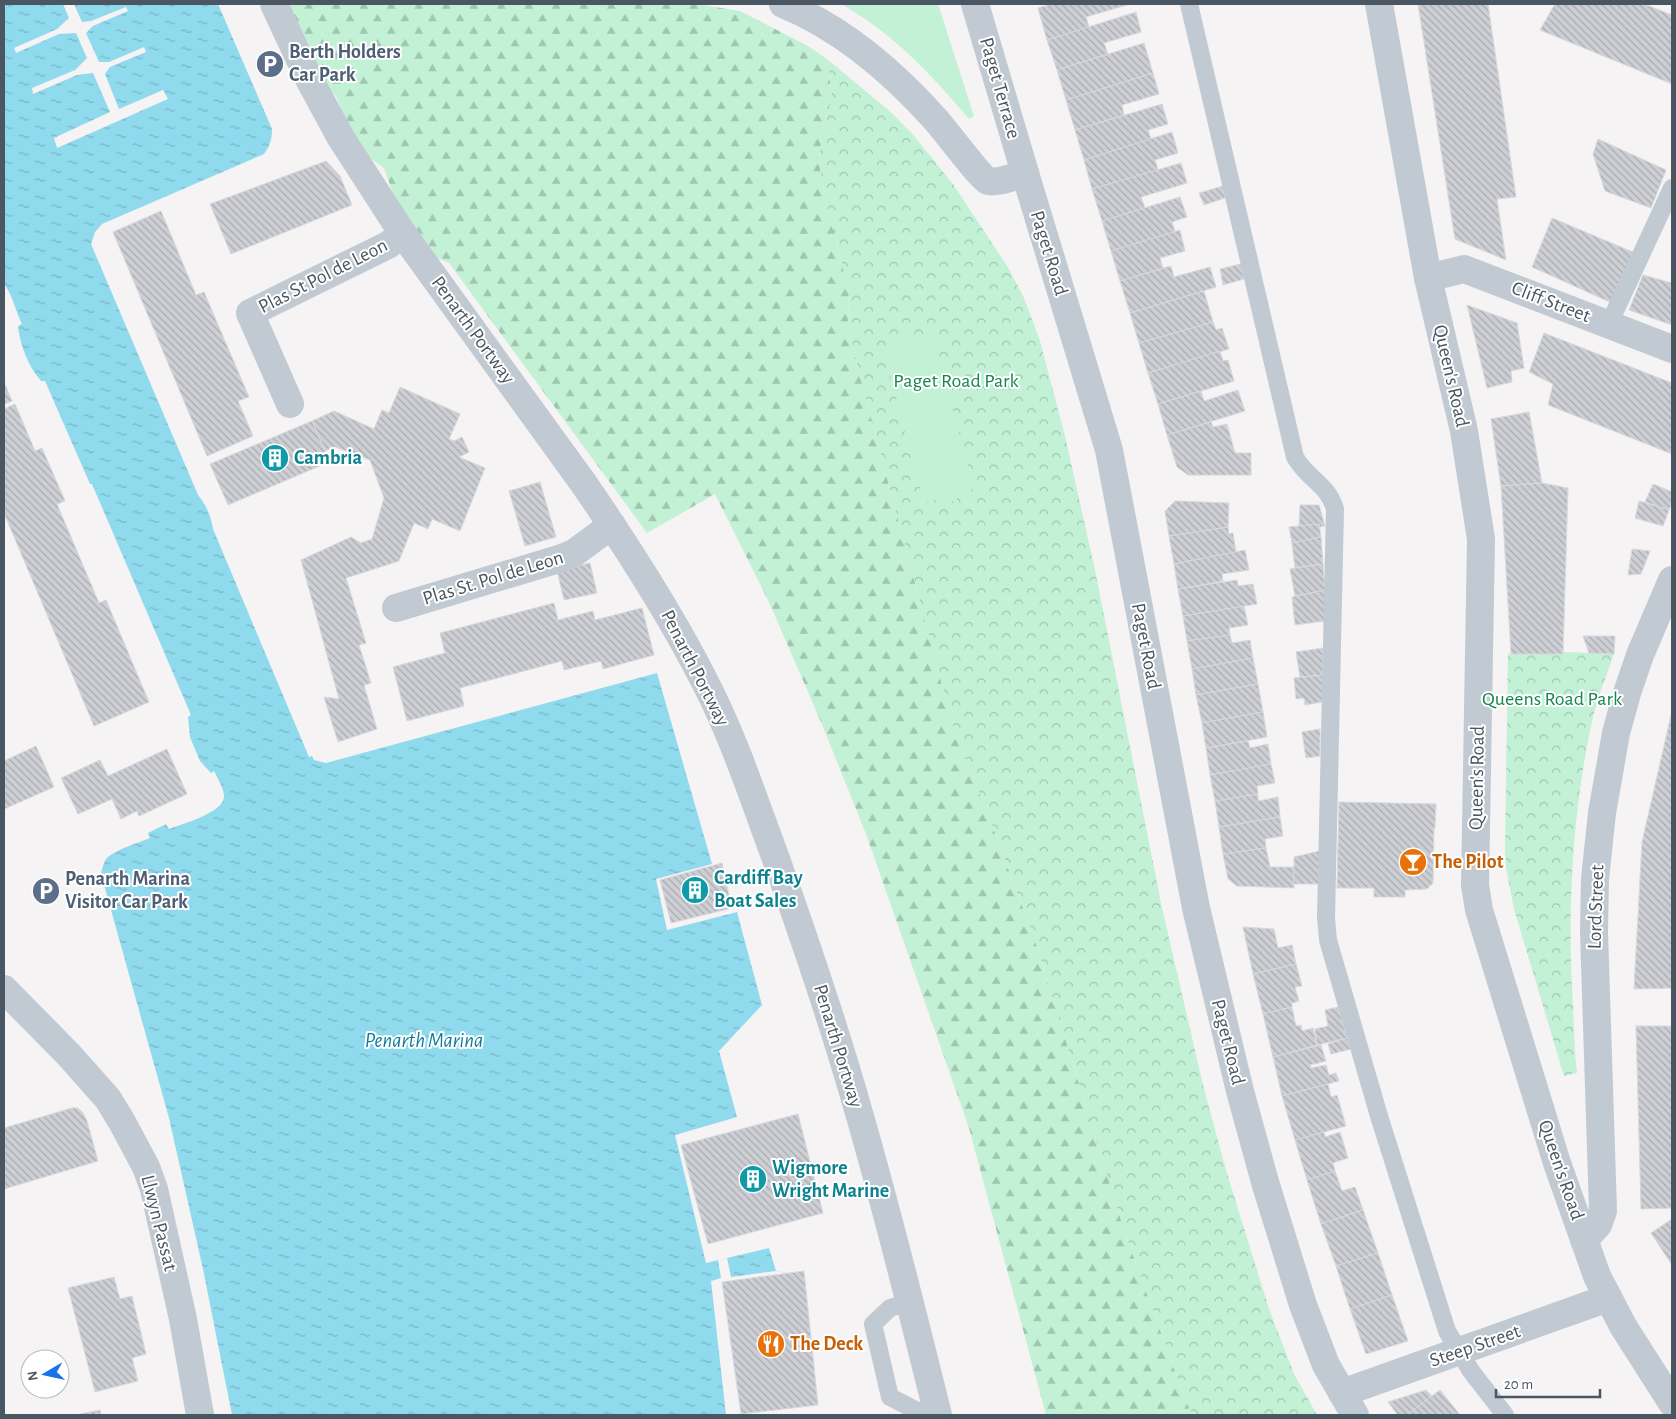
<svg xmlns="http://www.w3.org/2000/svg" width="1676" height="1419" viewBox="0 0 1676 1419" font-family="'Alegreya Sans',sans-serif">
<style>
.forest{fill:url(#forest-firs)}
.park{fill:url(#park-crowns)}
.garden{fill:#c3f1d5}
.water{fill:url(#water-ripples)}
.pier{fill:#f5f3f3}
.building{fill:url(#building-back-hatch);stroke:#d7d9de}
.lines{fill:none;stroke-linecap:round;stroke-linejoin:round}
.service{stroke:#c1cad2;stroke-width:18}
.minor{stroke:#c1cad2;stroke-width:28}
.tertiary{stroke:#c1cad2;stroke-width:28}
.labels{text-anchor:middle;dominant-baseline:central;stroke-width:4;stroke-linejoin:round;paint-order:stroke}
.service-label{font-size:20px;font-weight:bold;fill:#4e5e75;stroke:#fff;text-anchor:start}
.street-label{font-size:20px;fill:#4a5661;stroke:#fff}
.park-label{font-size:20px;fill:#17864f;stroke:#fff}
.culture-label{font-size:20px;font-weight:bold;fill:#0d838f;stroke:#fff;text-anchor:start}
.food-label{font-size:20px;font-weight:bold;fill:#c56008;stroke:#fff;text-anchor:start}
.water-label{font-size:21px;font-style:italic;fill:#0c7c9b;stroke:#fff}
</style>
<defs>
<pattern id="forest-firs" width="22" height="20" patternUnits="userSpaceOnUse" patternTransform="scale(1.25)"><rect width="22" height="20" fill="#c3f1d5"/><path d="M5 1l3.5 6h-7zM16 11l3.5 6h-7z" fill="#a0c6b0"/></pattern>
<pattern id="park-crowns" width="20" height="18" patternUnits="userSpaceOnUse" patternTransform="scale(1.25)"><rect width="20" height="18" fill="#c3f1d5"/><path d="M2 6a3 3 0 1 1 6 0M12 15a3 3 0 1 1 6 0" fill="none" stroke="#a0c6b0"/></pattern>
<pattern id="water-ripples" width="26" height="14" patternUnits="userSpaceOnUse" patternTransform="scale(1.25)"><rect width="26" height="14" fill="#90daee"/><path d="M2 4q2-2 4 0t4 0M15 11q2-2 4 0t4 0" fill="none" stroke="#78b4c4"/></pattern>
<pattern id="building-back-hatch" width="6" height="6" patternUnits="userSpaceOnUse" patternTransform="scale(1.25)"><rect width="6" height="6" fill="#cdcfd5"/><path d="M-1 5l2 2M0 0l6 6M5-1l2 2" fill="none" stroke="#a8abb0"/></pattern>
</defs>
<rect width="100%" height="100%" fill="#f5f3f3"/>
<polygon class="forest" points="276,4 697,4 740,11 808,46 827,59 832,98 824,124 819,158 822,181 849,292 848,324 859,372 954,730 989,817 1034,937 1125,1233 1180,1385 1192,1415 1046,1415 969,1128 866,834 821,722 769,602 715,494 647,533 449,263 437,258 426,247 399,211 384,168 370,158 356,151 336,96 325,87"/>
<g class="park">
<polygon points="827,59 893,114 914,136 953,184 1009,269 1024,298 1040,341 1065,436 1095,570 1162,908 1203,1085 1226,1170 1270,1312 1295,1376 1317,1415 1192,1415 1180,1385 1125,1233 1034,937 989,817 954,730 859,372 848,324 849,292 822,181 819,158 824,124 832,98"/>
<path d="M 1564,652 L 1614,654 C 1606,677 1596,701 1591,726 C 1572,817 1567,912 1573,1005 C 1574,1027 1574,1050 1577,1073 L 1564,1076 L 1514,909 L 1506,868 L 1505,850 L 1508,654 L 1563,654 Z"/>
</g>
<g class="garden">
<path d="M 841,4 L 938,4 L 974,116 L 969,119 C 932,75 893,33 841,4 Z"/>
<polygon points="915,337 917,344 934,339 974,489 956,494 957,500 943,504 941,498 924,503 884,352 899,349 898,342"/>
</g>
<path class="water" d="M 4,4 L 218,4 L 272,129 C 272,139 270,146 264,154 L 102,224 L 95,232 L 91,244 L 198,495 C 206,505 211,516 213,529 L 309,757 L 312,756 L 314,760 L 326,763 L 657,673 L 712,864 L 656,879 L 667,930 L 737,912 L 762,1005 L 719,1051 L 737,1117 L 675,1135 L 706,1263 L 769,1248 L 776,1271 L 786,1273 L 806,1415 L 232,1415 L 203,1269 L 169,1118 L 101,874 C 102,869 103,864 106,859 C 114,850 138,843 150,838 L 148,833 L 166,824 L 169,829 C 182,824 223,813 224,797 C 224,789 218,779 214,771 L 211,773 L 200,761 L 190,737 L 188,717 L 191,715 L 92,484 L 90,484 L 45,381 L 41,381 C 28,366 20,345 18,326 L 22,324 C 15,310 13,296 4,284 Z"/>
<g class="pier">
<polygon points="63,4 74,4 82,22 91,21 126,7 128,11 93,26 86,33 99,62 109,62 144,47 146,52 110,67 105,74 119,109 163,90 168,99 57,148 54,138 110,112 93,73 77,75 33,94 32,88 75,70 87,58 76,33 59,34 16,53 14,48 57,29 69,18"/>
<polygon points="727,1258 731,1277 776,1271 786,1273 807,1414 726,1415 711,1281 721,1278 718,1260"/>
</g>
<g class="building">
<polygon points="1052,4 1130,4 1086,17 1089,27 1047,40 1038,8"/>
<polygon points="1418,4 1488,4 1516,197 1497,199 1506,260 1455,239"/>
<polygon points="1555,4 1644,4 1672,15 1672,84 1540,30"/>
<polygon points="1136,12 1141,32 1104,43 1108,54 1057,70 1047,40"/>
<polygon points="1144,43 1153,73 1066,100 1057,70"/>
<polygon points="1153,73 1159,94 1122,105 1124,115 1075,130 1066,100"/>
<polygon points="1162,104 1168,124 1148,130 1151,139 1084,160 1075,130"/>
<polygon points="1172,132 1178,153 1155,160 1158,170 1092,189 1084,160"/>
<polygon points="1598,139 1666,170 1651,208 1605,191 1593,154"/>
<polygon points="326,161 340,176 352,205 231,254 210,204"/>
<polygon points="1181,163 1187,183 1141,197 1145,208 1102,221 1092,189"/>
<polygon points="1223,186 1225,198 1204,205 1199,193"/>
<polygon points="1180,197 1187,217 1172,222 1175,232 1111,251 1102,221"/>
<polygon points="161,211 196,295 204,292 249,397 238,401 253,436 207,456 113,232"/>
<polygon points="1552,218 1635,253 1612,303 1532,267"/>
<polygon points="1180,230 1185,251 1160,258 1163,268 1120,281 1111,251"/>
<polygon points="1241,264 1244,279 1223,285 1220,269"/>
<polygon points="1171,266 1174,277 1210,267 1216,287 1130,313 1120,281"/>
<polygon points="1643,275 1672,283 1672,325 1629,310"/>
<polygon points="1204,291 1213,322 1139,343 1130,313"/>
<polygon points="1467,305 1517,323 1524,368 1511,371 1512,382 1487,388"/>
<polygon points="1213,322 1216,330 1222,328 1229,349 1148,373 1139,343"/>
<polygon points="1544,333 1672,383 1672,454 1548,405 1553,384 1529,372"/>
<polygon points="1220,351 1223,361 1228,360 1234,381 1158,404 1148,373"/>
<polygon points="4,382 12,401 4,404"/>
<polygon points="400,387 460,414 449,439 454,441 462,437 469,452 459,457 485,468 460,531 432,519 428,529 414,523 399,561 346,578 366,643 359,645 371,683 364,685 377,729 338,742 324,697 339,699 301,560 351,537 361,543 372,539 384,498 370,460 335,447 325,451 312,421 334,411 374,429 382,410 389,413"/>
<polygon points="1238,390 1245,411 1167,435 1158,404 1201,391 1204,401"/>
<polygon points="15,404 35,451 42,448 65,501 57,504 99,603 106,600 149,702 94,726 4,513 4,409"/>
<polygon points="1529,412 1542,483 1501,486 1491,419"/>
<polygon points="312,421 325,451 322,465 228,505 210,464"/>
<polygon points="1211,422 1213,427 1227,424 1235,453 1251,453 1251,475 1188,475 1177,467 1167,435"/>
<polygon points="540,482 556,537 525,546 509,491"/>
<polygon points="1542,483 1568,488 1563,654 1511,654 1501,486"/>
<polygon points="1653,484 1672,492 1672,503 1669,510 1645,502"/>
<polygon points="1175,501 1229,503 1228,527 1169,536 1165,511"/>
<polygon points="1639,501 1669,510 1663,526 1635,518"/>
<polygon points="1300,505 1319,505 1325,526 1320,527 1319,524 1299,526"/>
<polygon points="1319,524 1321,537 1292,543 1289,527"/>
<polygon points="1228,527 1229,534 1233,533 1236,552 1174,564 1169,536"/>
<polygon points="1321,537 1323,564 1295,568 1292,543"/>
<polygon points="1632,549 1650,551 1641,574 1628,575"/>
<polygon points="1245,550 1249,570 1222,574 1223,581 1178,589 1174,564"/>
<polygon points="590,563 597,593 564,600 557,571"/>
<polygon points="1323,564 1325,590 1295,596 1290,569"/>
<polygon points="1237,580 1238,586 1253,584 1257,604 1183,616 1178,589"/>
<polygon points="1325,590 1325,621 1295,625 1292,597"/>
<polygon points="554,603 558,620 593,611 595,620 642,608 654,655 603,669 601,661 564,670 562,661 460,688 464,706 407,721 393,667 445,653 440,633"/>
<polygon points="1244,606 1248,625 1229,628 1230,635 1187,641 1183,616"/>
<polygon points="1230,635 1232,643 1250,640 1253,658 1192,669 1187,641"/>
<polygon points="1583,636 1615,636 1614,654 1589,653"/>
<polygon points="1323,648 1323,675 1300,677 1296,652"/>
<polygon points="1253,658 1258,684 1196,695 1192,669"/>
<polygon points="1323,675 1322,702 1305,705 1304,698 1296,699 1294,678"/>
<polygon points="1258,684 1263,712 1202,723 1196,695"/>
<polygon points="1672,711 1672,988 1634,989 1642,842"/>
<polygon points="1263,712 1267,737 1206,748 1202,723"/>
<polygon points="1320,729 1320,756 1306,758 1302,732"/>
<polygon points="1248,741 1250,748 1268,744 1271,764 1210,775 1206,748"/>
<polygon points="36,746 54,787 4,809 4,761"/>
<polygon points="167,749 187,794 139,816 137,811 121,819 112,799 78,814 61,778 100,760 108,776"/>
<polygon points="1271,764 1275,783 1257,786 1258,794 1215,801 1210,775"/>
<polygon points="1258,794 1258,801 1278,797 1280,817 1219,827 1215,801"/>
<polygon points="1339,802 1436,804 1435,828 1434,828 1433,883 1427,889 1405,890 1405,897 1374,897 1374,888 1337,888"/>
<polygon points="1280,817 1283,836 1265,839 1266,848 1223,854 1219,827"/>
<polygon points="1266,848 1270,867 1294,867 1294,888 1237,886 1228,879 1223,854"/>
<polygon points="1320,851 1319,884 1294,884 1294,857"/>
<polygon points="722,863 732,908 671,923 660,880"/>
<polygon points="1243,927 1274,929 1278,948 1292,945 1296,964 1253,974"/>
<polygon points="1296,964 1302,986 1295,987 1299,1001 1292,1003 1292,1007 1263,1014 1253,974"/>
<polygon points="1292,1007 1296,1026 1301,1025 1302,1031 1313,1028 1317,1045 1273,1057 1263,1014"/>
<polygon points="1338,1007 1347,1038 1317,1045 1315,1029 1328,1026 1325,1010"/>
<polygon points="1636,1026 1672,1026 1672,1208 1641,1209"/>
<polygon points="1347,1038 1351,1049 1331,1054 1328,1044"/>
<polygon points="1321,1045 1326,1061 1310,1065 1311,1068 1326,1065 1329,1075 1336,1073 1339,1081 1282,1096 1273,1057"/>
<polygon points="1328,1084 1331,1097 1337,1095 1346,1126 1295,1140 1282,1096"/>
<polygon points="72,1108 78,1108 83,1113 87,1121 98,1161 4,1189 4,1128"/>
<polygon points="798,1114 823,1213 708,1244 681,1145"/>
<polygon points="1324,1132 1325,1137 1340,1132 1348,1158 1333,1163 1335,1171 1307,1180 1295,1140"/>
<polygon points="1335,1171 1342,1191 1355,1187 1363,1210 1321,1224 1307,1180"/>
<polygon points="1363,1210 1378,1253 1336,1266 1321,1224"/>
<polygon points="1672,1219 1672,1265 1651,1233"/>
<polygon points="1378,1253 1392,1295 1350,1309 1336,1266"/>
<polygon points="804,1271 818,1405 741,1414 722,1282"/>
<polygon points="114,1277 120,1299 132,1296 146,1354 132,1358 138,1381 95,1392 68,1288"/>
<polygon points="1392,1295 1408,1341 1366,1354 1350,1309"/>
<polygon points="1426,1390 1432,1396 1407,1415 1398,1415 1388,1402"/>
<polygon points="1440,1390 1460,1415 1407,1415 1432,1396"/>
<polygon points="100,1410 101,1415 76,1415"/>
</g>
<g class="lines">
<g class="service">
<path d="M 1189,4 L 1295,457 C 1307,479 1328,484 1335,509 L 1326,918 L 1328,940 L 1379,1116 L 1447,1331 L 1471,1371 L 1505,1415"/>
<polyline points="1609,324 1672,188"/>
<polyline points="910,1302 890,1308 873,1324 890,1397 925,1415"/>
</g>
<g class="minor">
<polyline points="975,4 1025,173"/>
<polyline points="1379,4 1428,278 1464,431 1481,539 1475,885 1479,910 1557,1163 1597,1276 1623,1326 1672,1403"/>
<polyline points="1428,278 1464,269 1672,349"/>
<polyline points="290,404 250,313 388,245 403,234"/>
<polyline points="396,608 562,558 574,553 612,525"/>
<polyline points="4,989 69,1055 108,1099 122,1122 146,1167 154,1189 183,1319 200,1415"/>
<polyline points="1584,1240 1598,1225 1603,1211 1594,932 1595,879 1602,813 1616,733 1627,693 1640,655 1672,580"/>
<polyline points="1342,1393 1608,1298"/>
</g>
<g class="tertiary">
<path d="M 274,4 L 309,79 L 341,138 L 403,234 L 584,484 C 628,548 670,613 705,682 C 734,738 754,800 776,859 C 806,943 835,1028 859,1113 C 888,1213 913,1314 938,1415"/>
<path d="M 783,4 C 842,28 894,73 936,120 C 945,130 980,177 988,181 C 995,184 1017,176 1025,173 L 1109,450 L 1196,908 L 1240,1091 L 1265,1182 L 1303,1305 L 1326,1365 L 1355,1415"/>
</g>
</g>
<defs>
<symbol id="parking-disc" viewBox="-11 -11 22 22"><circle r="9.5" fill="#5c6f8a" stroke="#fff"/><path d="M-3.5-5.5H1a3.5 3.5 0 0 1 0 7H-1V5.5H-3.5ZM-1-3.4V-.6H.8a1.4 1.4 0 0 0 0-2.8Z" fill="#fff"/></symbol>
<symbol id="building-disc" viewBox="-11 -11 22 22"><circle r="9.5" fill="#0f9aa8" stroke="#fff"/><path d="M-4-6H4V6H1V3H-1V6H-4ZM-2.5-4.3h1.7v1.8h-1.7ZM.8-4.3h1.7v1.8H.8ZM-2.5-1h1.7V.8h-1.7ZM.8-1h1.7V.8H.8Z" fill="#fff"/></symbol>
<symbol id="bar-disc" viewBox="-11 -11 22 22"><circle r="9.5" fill="#e8710a" stroke="#fff"/><path d="M-6-5H6L.8 .8V4.5H3.5V6h-7V4.5H-.8V.8Z" fill="#fff"/></symbol>
<symbol id="restaurant-disc" viewBox="-11 -11 22 22"><circle r="9.5" fill="#e8710a" stroke="#fff"/><path d="M-5-6h1v4h1v-4h1v4h1v-4h1v5L-1.5 .5V6h-2V.5L-5-1ZM5-6V6H3V1.5H1.5Q1.5-4 5-6Z" fill="#fff"/></symbol>
</defs>
<g fill-rule="evenodd">
<use href="#parking-disc" x="254" y="48" width="32" height="32"/>
<use href="#building-disc" x="259" y="442" width="32" height="32"/>
<use href="#bar-disc" x="1397" y="846" width="32" height="32"/>
<use href="#building-disc" x="679" y="874" width="32" height="32"/>
<use href="#parking-disc" x="30" y="875" width="32" height="32"/>
<use href="#building-disc" x="737" y="1163" width="32" height="32"/>
<use href="#restaurant-disc" x="755" y="1328" width="32" height="32"/>
</g>
<g class="labels">
<g class="service-label">
<text x="289" y="52">Berth Holders<tspan x="289" dy="23">Car Park</tspan></text>
<text x="65" y="879">Penarth Marina<tspan x="65" dy="23">Visitor Car Park</tspan></text>
</g>
<g class="street-label">
<text transform="translate(1000 88) rotate(74)">Paget Terrace</text>
<text transform="translate(1049 253) rotate(73)">Paget Road</text>
<text transform="translate(323 276) rotate(-27)">Plas St Pol de Leon</text>
<text transform="translate(1551 302) rotate(21)">Cliff Street</text>
<text transform="translate(473 330) rotate(54)">Penarth Portway</text>
<text transform="translate(1451 376) rotate(77)">Queen's Road</text>
<text transform="translate(493 578) rotate(-17)">Plas St. Pol de Leon</text>
<text transform="translate(1146 646) rotate(79)">Paget Road</text>
<text transform="translate(695 668) rotate(63)">Penarth Portway</text>
<text transform="translate(1477 778) rotate(-89)">Queen's Road</text>
<text transform="translate(1596 907) rotate(-88)">Lord Street</text>
<text transform="translate(1228 1042) rotate(76)">Paget Road</text>
<text transform="translate(838 1046) rotate(73)">Penarth Portway</text>
<text transform="translate(1561 1170) rotate(71)">Queen's Road</text>
<text transform="translate(159 1223) rotate(76)">Llwyn Passat</text>
<text transform="translate(1475 1346) rotate(-19)">Steep Street</text>
</g>
<g class="park-label">
<text x="956" y="381">Paget Road Park</text>
<text x="1552" y="699">Queens Road Park</text>
</g>
<g class="culture-label">
<text x="294" y="458">Cambria</text>
<text x="714" y="878">Cardiff Bay<tspan x="714" dy="23">Boat Sales</tspan></text>
<text x="772" y="1168">Wigmore<tspan x="772" dy="23">Wright Marine</tspan></text>
</g>
<g class="food-label">
<text x="1432" y="862">The Pilot</text>
<text x="790" y="1344">The Deck</text>
</g>
<g class="water-label">
<text x="424" y="1040">Penarth Marina</text>
</g>
</g>
<rect width="1676" height="1419" fill="none" stroke="#4a5661" stroke-width="10"/>
<g transform="translate(45 1374) rotate(261)"><circle r="24" fill="#ffffff" stroke="#b7bbc0"/>
<path d="M0-4L9 19L0 12L-9 19Z" fill="#1a73e8"/>
<text y="-8" font-size="14" font-weight="bold" text-anchor="middle" fill="#4a5661">N</text>
</g>
<path d="M1496 1389v8h104v-8" fill="none" stroke="#4a5661" stroke-width="2.5"/>
<text x="1504" y="1389" font-size="15" fill="#4a5661" stroke="#ffffff" stroke-width="4" paint-order="stroke">20 m</text>
</svg>
